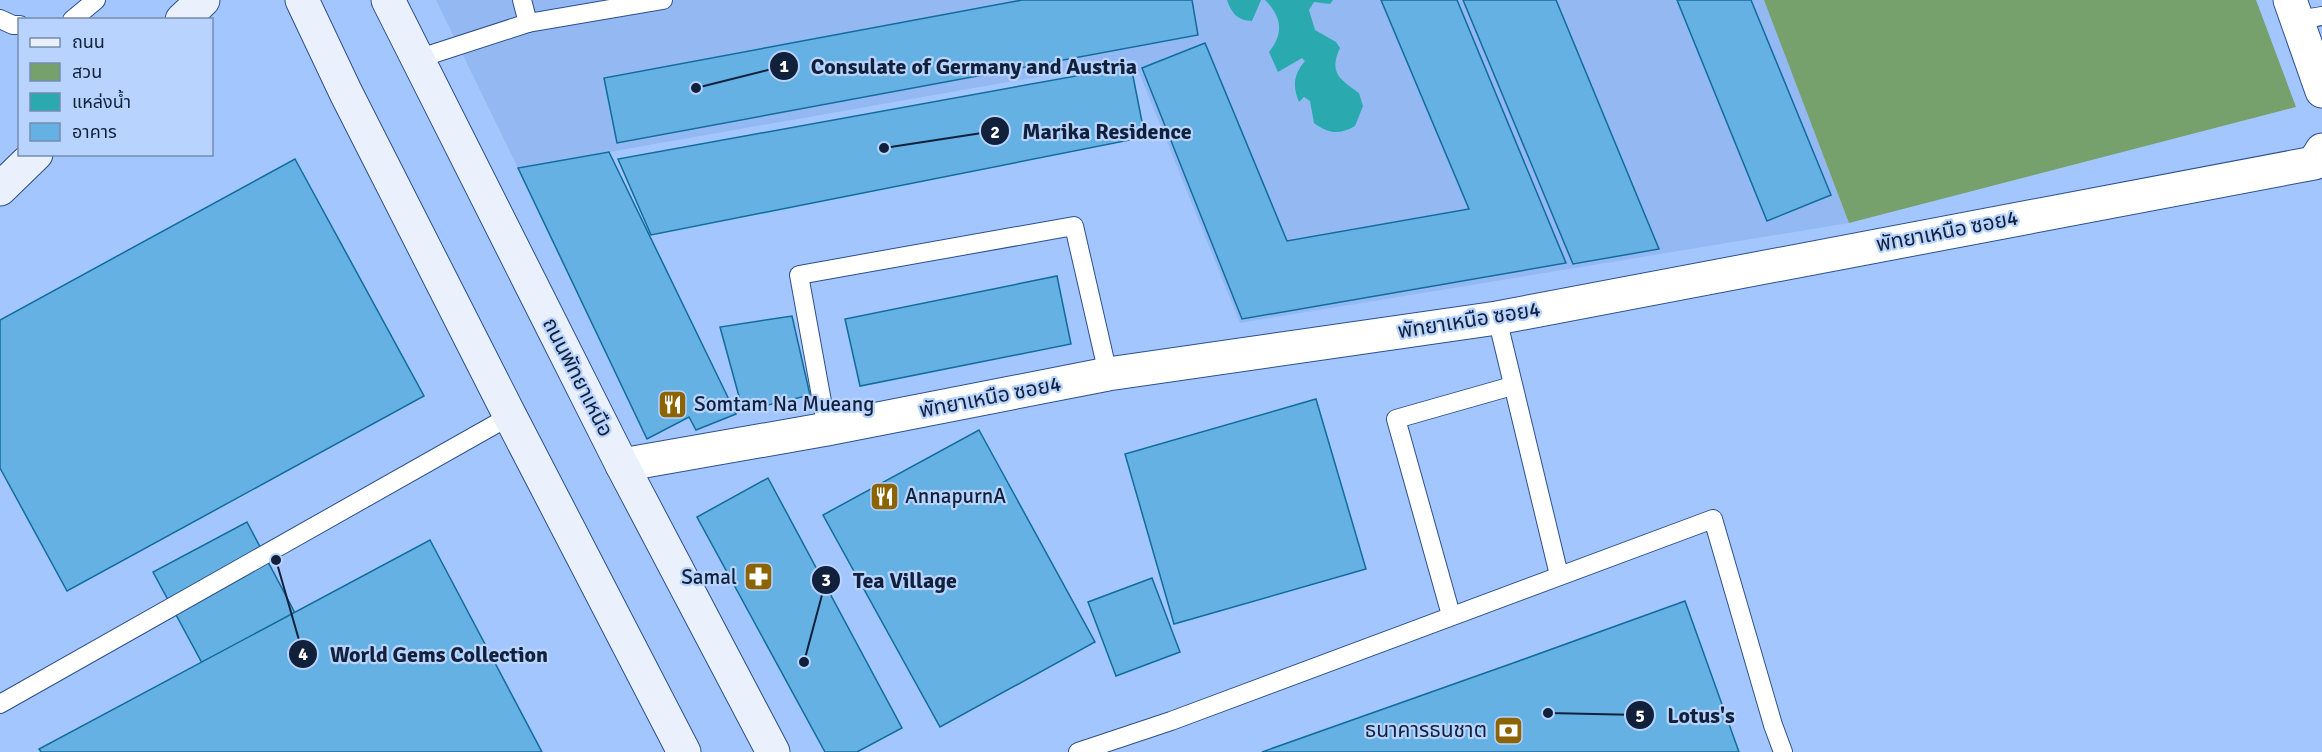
<svg xmlns="http://www.w3.org/2000/svg" width="2322" height="752" viewBox="0 0 2322 752" font-family="Signika,'Noto Sans Thai',sans-serif">
<style>
.built{fill:#93b8f2}
.green{fill:#76a06c}
.water{fill:#2aaaaf}
.building{fill:#65b1e3;stroke:#116c9d;stroke-width:1.5}
.lines{fill:none;stroke-linecap:round;stroke-linejoin:round}
.lane-casing{stroke:#2b508d;stroke-width:20}
.street-casing{stroke:#2b508d;stroke-width:35}
.secondary-casing{stroke:#2b508d;stroke-width:35}
.lane{stroke:#fff;stroke-width:18}
.street{stroke:#fff;stroke-width:33}
.secondary{stroke:#eaf1fc;stroke-width:33}
.labels{text-anchor:middle;dominant-baseline:central;stroke-width:4.5;stroke-linejoin:round;paint-order:stroke}
.street-label{font-size:21px;fill:#11213b;stroke:#b8d3fd}
.poi-label{font-size:21px;fill:#11213b;stroke:#b8d3fd;text-anchor:start}
.leader{fill:none;stroke:#11213b;stroke-width:2}
.callout-dot{fill:#11213b;stroke:#b8d3fd;stroke-width:2}
.mark-label{font-size:18px;text-anchor:middle;font-weight:bold;fill:#fff}
.callout-label{font-size:22px;text-anchor:middle;font-weight:bold;fill:#11213b;stroke:#b8d3fd;stroke-width:4.5;stroke-linejoin:round;paint-order:stroke}
</style>
<rect width="100%" height="100%" fill="#a3c6fe"/>
<polygon class="built" points="436,0 1764,0 1849,223 1240,323 1134,60 518,168"/>
<polygon class="green" points="1764,0 2256,0 2296,107 1849,223"/>
<g class="water">
<path d="M 1227,0 L 1261,0 L 1252,21 C 1237,20 1232,14 1227,0 Z"/>
<path d="M 1265,0 L 1333,0 L 1330,4 L 1314,2 L 1309,10 L 1315,30 L 1336,42 L 1340,48 C 1328,73 1341,80 1359,93 L 1363,106 L 1355,126 C 1339,135 1329,134 1314,123 L 1310,101 L 1304,97 L 1299,102 C 1292,85 1294,74 1305,61 L 1302,58 L 1278,72 L 1269,52 C 1284,33 1282,17 1265,0 Z"/>
</g>
<g class="building">
<polygon points="1022,0 1192,0 1198,35 617,143 604,78"/>
<polygon points="1381,0 1457,0 1566,263 1242,319 1142,68 1205,43 1287,241 1469,209"/>
<polygon points="1463,0 1556,0 1659,249 1573,264"/>
<polygon points="1677,0 1751,0 1831,195 1767,221"/>
<polygon points="1131,66 1145,137 651,235 618,159"/>
<polygon points="609,152 736,414 696,430 689,417 647,439 518,168"/>
<polygon points="295,159 424,396 67,591 0,468 0,320"/>
<polygon points="1057,276 1071,344 860,386 845,319"/>
<polygon points="792,316 810,395 743,411 720,327"/>
<polygon points="1316,399 1366,569 1174,624 1125,454"/>
<polygon points="979,430 1095,642 940,727 823,515"/>
<polygon points="768,478 902,728 857,752 825,752 697,517"/>
<polygon points="247,522 295,613 202,663 153,572"/>
<polygon points="430,540 542,752 41,752 39,749"/>
<polygon points="1152,578 1180,652 1116,676 1088,602"/>
<polygon points="1685,601 1739,752 1262,752 1516,662"/>
</g>
<g class="lines">
<defs>
<g id="lane">
<polyline points="522,0 528,23"/>
<polyline points="0,19 13,25 20,25"/>
<polyline points="72,20 96,0"/>
<polyline points="2298,20 2322,16"/>
<polyline points="417,59 528,23 663,0"/>
<polyline points="1497,318 1559,575"/>
<polyline points="827,429 799,275 1074,226 1108,374"/>
<polyline points="1451,615 1396,419 1512,386"/>
<polyline points="0,704 510,416"/>
<polyline points="1078,752 1171,721 1713,519 1773,725 1783,752"/>
</g>
<g id="street">
<polyline points="2290,0 2322,91"/>
<polyline points="622,465 827,429 1108,374 1497,318 2314,163 2322,150"/>
</g>
<g id="secondary">
<polyline points="302,0 346,93 510,416 684,752"/>
<polyline points="388,0 622,465 773,752"/>
<polyline points="182,20 203,0"/>
<polyline points="0,189 36,154"/>
</g>
</defs>
<use href="#lane" class="lane-casing"/>
<use href="#street" class="street-casing"/>
<use href="#secondary" class="secondary-casing"/>
<use href="#lane" class="lane"/>
<use href="#street" class="street"/>
<use href="#secondary" class="secondary"/>
</g>
<defs>
<symbol id="restaurant-square" viewBox="-11 -11 22 22"><rect x="-9" y="-9" width="18" height="18" rx="4" fill="#8c6305" stroke="#b8d3fd"/><path d="M-5-6h1v4h1v-4h1v4h1v-4h1v5L-1.5 .5V6h-2V.5L-5-1ZM5-6V6H3V1.5H1.5Q1.5-4 5-6Z" fill="#fff"/></symbol>
<symbol id="pharmacy-square" viewBox="-11 -11 22 22"><rect x="-9" y="-9" width="18" height="18" rx="4" fill="#8c6305" stroke="#b8d3fd"/><path d="M-2-6h4v4h4v4h-4v4h-4v-4h-4v-4h4Z" fill="#fff"/></symbol>
<symbol id="bank-square" viewBox="-11 -11 22 22"><rect x="-9" y="-9" width="18" height="18" rx="4" fill="#8c6305" stroke="#b8d3fd"/><path d="M-6-4H6V4H-6ZM0-2.3a2.3 2.3 0 1 0 0 4.6a2.3 2.3 0 1 0 0-4.6Z" fill="#fff"/></symbol>
</defs>
<g fill-rule="evenodd">
<use href="#restaurant-square" x="656" y="388" width="33" height="33"/>
<use href="#restaurant-square" x="868" y="480" width="33" height="33"/>
<use href="#pharmacy-square" x="742" y="560" width="33" height="33"/>
<use href="#bank-square" x="1492" y="714" width="33" height="33"/>
</g>
<g class="labels">
<g class="street-label">
<text transform="translate(1947 231) rotate(-11)">พัทยาเหนือ ซอย4</text>
<text transform="translate(1469 320) rotate(-9)">พัทยาเหนือ ซอย4</text>
<text transform="translate(578 377) rotate(63)">ถนนพัทยาเหนือ</text>
<text transform="translate(990 397) rotate(-11)">พัทยาเหนือ ซอย4</text>
</g>
<g class="poi-label">
<text x="694" y="404">Somtam Na Mueang</text>
<text x="905" y="496">AnnapurnA</text>
<text x="737" y="577" text-anchor="end">Samal</text>
<text x="1487" y="730" text-anchor="end">ธนาคารธนชาต</text>
</g>
</g>
<path class="leader" d="M696 88L784 66M884 148L995 131M804 662L826 580M276 560L303 654M1548 713L1640 715"/>
<g class="callout-dot">
<circle cx="696" cy="88" r="6"/>
<circle cx="884" cy="148" r="6"/>
<circle cx="804" cy="662" r="6"/>
<circle cx="276" cy="560" r="6"/>
<circle cx="1548" cy="713" r="6"/>
<circle cx="784" cy="66" r="15"/>
<circle cx="995" cy="131" r="15"/>
<circle cx="826" cy="580" r="15"/>
<circle cx="303" cy="654" r="15"/>
<circle cx="1640" cy="715" r="15"/>
</g>
<g class="mark-label">
<text x="784" y="72">1</text>
<text x="995" y="138">2</text>
<text x="826" y="586">3</text>
<text x="303" y="660">4</text>
<text x="1640" y="722">5</text>
</g>
<g class="callout-label">
<text x="974" y="74">Consulate of Germany and Austria</text>
<text x="1107" y="139">Marika Residence</text>
<text x="905" y="588">Tea Village</text>
<text x="439" y="662">World Gems Collection</text>
<text x="1701" y="723">Lotus's</text>
</g>
<rect x="18" y="18" width="195" height="138" fill="#b8d3fd" stroke="#758caf" stroke-width="1.5"/>
<rect x="30" y="38" width="30" height="9" fill="#eaf1fc" stroke="#758caf" stroke-width="1.5"/>
<text x="72" y="48" font-size="18" fill="#11213b">ถนน</text>
<rect x="30" y="63" width="30" height="18" fill="#76a06c" stroke="#758caf" stroke-width="1.5"/>
<text x="72" y="78" font-size="18" fill="#11213b">สวน</text>
<rect x="30" y="93" width="30" height="18" fill="#2aaaaf" stroke="#758caf" stroke-width="1.5"/>
<text x="72" y="108" font-size="18" fill="#11213b">แหล่งน้ำ</text>
<rect x="30" y="123" width="30" height="18" fill="#65b1e3" stroke="#758caf" stroke-width="1.5"/>
<text x="72" y="138" font-size="18" fill="#11213b">อาคาร</text>
</svg>
